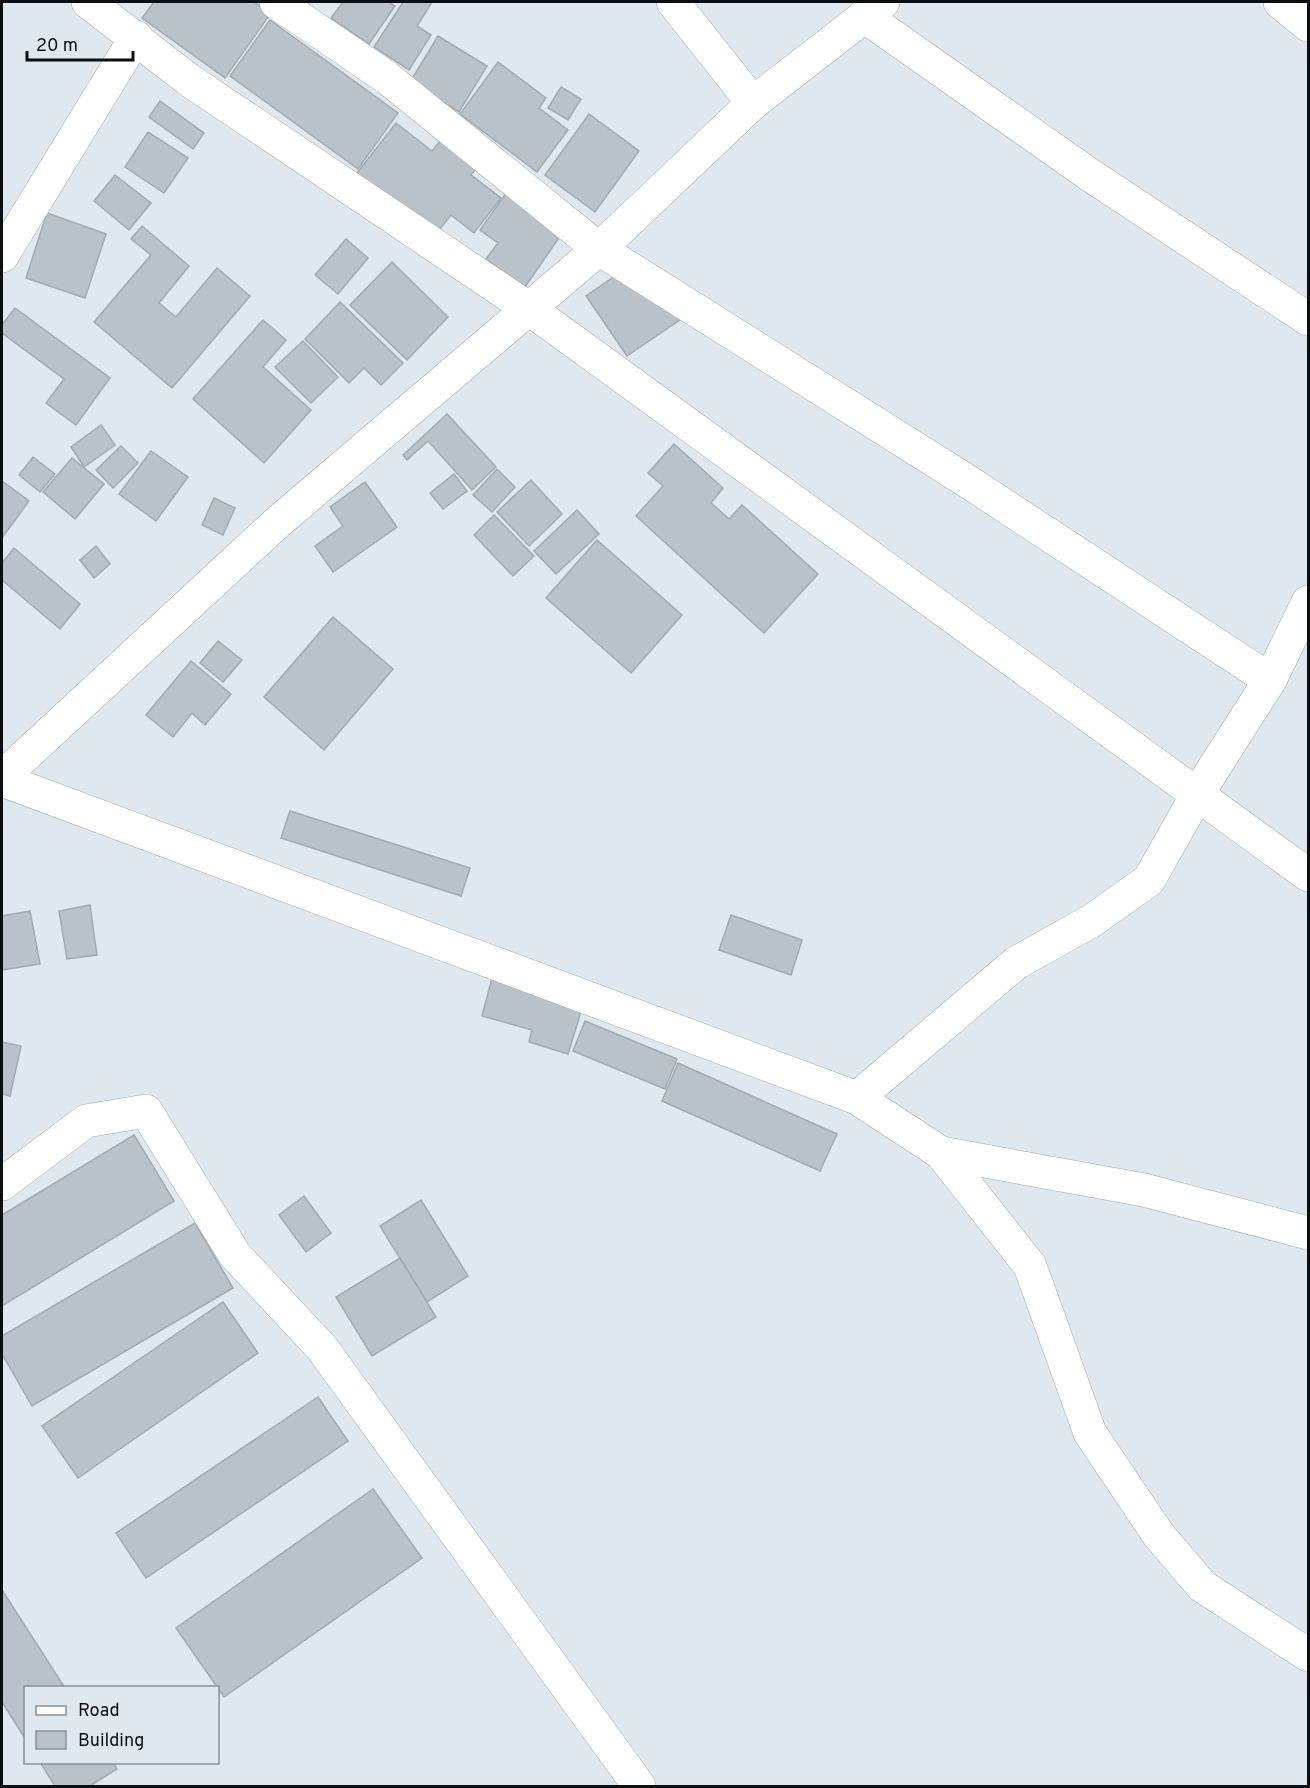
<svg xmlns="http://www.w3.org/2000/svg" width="1310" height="1788" viewBox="0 0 1310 1788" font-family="Overpass,sans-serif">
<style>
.building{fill:#bac2c9;stroke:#a2aab1;stroke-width:1.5}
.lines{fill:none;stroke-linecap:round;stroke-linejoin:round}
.minor-casing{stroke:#a2aab1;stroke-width:34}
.tertiary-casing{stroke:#a2aab1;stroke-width:34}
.minor{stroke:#fff;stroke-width:33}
.tertiary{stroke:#fff;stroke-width:33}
</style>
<rect width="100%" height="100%" fill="#dfe8ef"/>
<g class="building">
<polygon points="154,2 254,2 271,13 225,78 142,18"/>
<polygon points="343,2 388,2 395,6 369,44 331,18"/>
<polygon points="403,2 432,2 417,26 431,35 409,70 374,47"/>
<polygon points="270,20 398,113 358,169 230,76"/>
<polygon points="438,36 487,66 459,112 410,82"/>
<polygon points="498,62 546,98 539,108 568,130 537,172 460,114"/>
<polygon points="561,87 581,99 568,120 548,108"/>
<polygon points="160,101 204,133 193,149 149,117"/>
<polygon points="589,114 639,151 595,212 545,175"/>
<polygon points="396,123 432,151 447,133 482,160 471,175 501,198 474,233 451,215 432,239 353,178"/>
<polygon points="148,132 188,158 164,193 125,167"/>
<polygon points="115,175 151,203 129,230 94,201"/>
<polygon points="509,189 565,229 525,287 486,259 498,243 480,230"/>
<polygon points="47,213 106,234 85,298 26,278"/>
<polygon points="142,226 189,266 159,303 176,317 217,268 250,296 172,388 94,322 151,255 131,239"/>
<polygon points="346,239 368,258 338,294 315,275"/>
<polygon points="640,259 681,319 627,356 586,296"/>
<polygon points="392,262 448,317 407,360 350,305"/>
<polygon points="340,302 403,363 381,385 364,368 349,383 305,339"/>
<polygon points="15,308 110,378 76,425 46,403 64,379 2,333 2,325"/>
<polygon points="263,320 286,340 263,367 311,410 264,463 193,399"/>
<polygon points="303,341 338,377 311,403 275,367"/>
<polygon points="447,414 496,467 472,490 428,441 407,460 403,455"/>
<polygon points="101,425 115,445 84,467 71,447"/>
<polygon points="674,444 723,488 711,503 729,519 742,505 818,574 764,633 636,516 663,486 648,473"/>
<polygon points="121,446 138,463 113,488 96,470"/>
<polygon points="151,451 188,477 156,521 119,494"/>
<polygon points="33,457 55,474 40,492 19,475"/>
<polygon points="72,458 104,484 75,519 43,492"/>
<polygon points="497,469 515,487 492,512 473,495"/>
<polygon points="454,474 467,491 443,509 430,493"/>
<polygon points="531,480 562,514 529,546 497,512"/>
<polygon points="2,481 29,501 2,538"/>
<polygon points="365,482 397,527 333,572 315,546 343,526 330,507"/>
<polygon points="214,498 235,508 223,535 202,525"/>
<polygon points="577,510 599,534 556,574 534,551"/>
<polygon points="494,515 534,556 513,576 474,535"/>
<polygon points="597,540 682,615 631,673 546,598"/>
<polygon points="96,546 110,564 94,578 80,560"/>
<polygon points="14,548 80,604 60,629 2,580 2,563"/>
<polygon points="333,617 393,669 324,750 264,697"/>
<polygon points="218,641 242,660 223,682 200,663"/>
<polygon points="191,661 231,694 205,725 192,713 173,737 146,715"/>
<polygon points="290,811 470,868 461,896 281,838"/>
<polygon points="90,905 97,955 67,959 59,911"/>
<polygon points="30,911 40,964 2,970 2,916"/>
<polygon points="731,915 802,940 791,975 719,950"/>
<polygon points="492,978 583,1005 568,1054 529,1042 532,1030 482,1016"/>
<polygon points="585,1021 677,1059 665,1089 573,1051"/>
<polygon points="2,1042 21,1046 10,1096 2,1094"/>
<polygon points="678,1063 837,1134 820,1171 662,1101"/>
<polygon points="134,1135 174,1201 2,1306 2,1215"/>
<polygon points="304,1196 331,1233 306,1252 279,1215"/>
<polygon points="421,1200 468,1276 427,1302 380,1226"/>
<polygon points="195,1223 233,1288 32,1406 2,1354 2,1336"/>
<polygon points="400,1258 436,1317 372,1356 336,1297"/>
<polygon points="223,1302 258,1353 78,1478 42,1426"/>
<polygon points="318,1397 348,1441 146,1578 116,1533"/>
<polygon points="373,1489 422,1558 224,1697 176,1628"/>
<polygon points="2,1590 65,1688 26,1688 26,1740 2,1702"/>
<polygon points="40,1762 113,1762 117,1769 90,1786 55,1786"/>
</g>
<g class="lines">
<defs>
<g id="minor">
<polyline points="88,2 189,80 528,308 1308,875"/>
<polyline points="276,2 386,77 599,249 967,481 1270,680"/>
<polyline points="673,2 753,103"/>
<polyline points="1280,2 1308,25"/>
<polyline points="864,16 1090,175 1308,319"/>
<polyline points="2,256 136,37"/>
<polyline points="2,780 857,1098 941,1153 1030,1266 1090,1433 1158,1534 1202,1586 1308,1655"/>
<polyline points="857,1098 1016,963 1093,920 1149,880 1198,793 1270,680 1308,602"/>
<polyline points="941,1153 1144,1190 1308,1233"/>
<polyline points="2,1184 86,1121 146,1111 235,1255 322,1348 639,1786"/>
</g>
<polyline id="tertiary" points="2,777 279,521 599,249 753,103 883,2"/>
</defs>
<use href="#minor" class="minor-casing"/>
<use href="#tertiary" class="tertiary-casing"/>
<use href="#minor" class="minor"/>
<use href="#tertiary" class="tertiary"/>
</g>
<rect width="1310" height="1788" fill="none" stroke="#0c0f12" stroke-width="6"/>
<rect x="24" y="1686" width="195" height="78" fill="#dfe8ef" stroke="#8b9197" stroke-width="1.5"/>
<rect x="36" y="1706" width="30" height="9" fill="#ffffff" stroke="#8b9197" stroke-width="1.5"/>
<text x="78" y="1716" font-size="18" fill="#0c0f12">Road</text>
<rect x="36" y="1731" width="30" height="18" fill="#bac2c9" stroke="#8b9197" stroke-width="1.5"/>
<text x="78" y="1746" font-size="18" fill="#0c0f12">Building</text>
<path d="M27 51v9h106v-9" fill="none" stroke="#0c0f12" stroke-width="3"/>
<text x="36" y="51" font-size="18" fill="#0c0f12" stroke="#dfe8ef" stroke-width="4.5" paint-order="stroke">20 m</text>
</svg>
